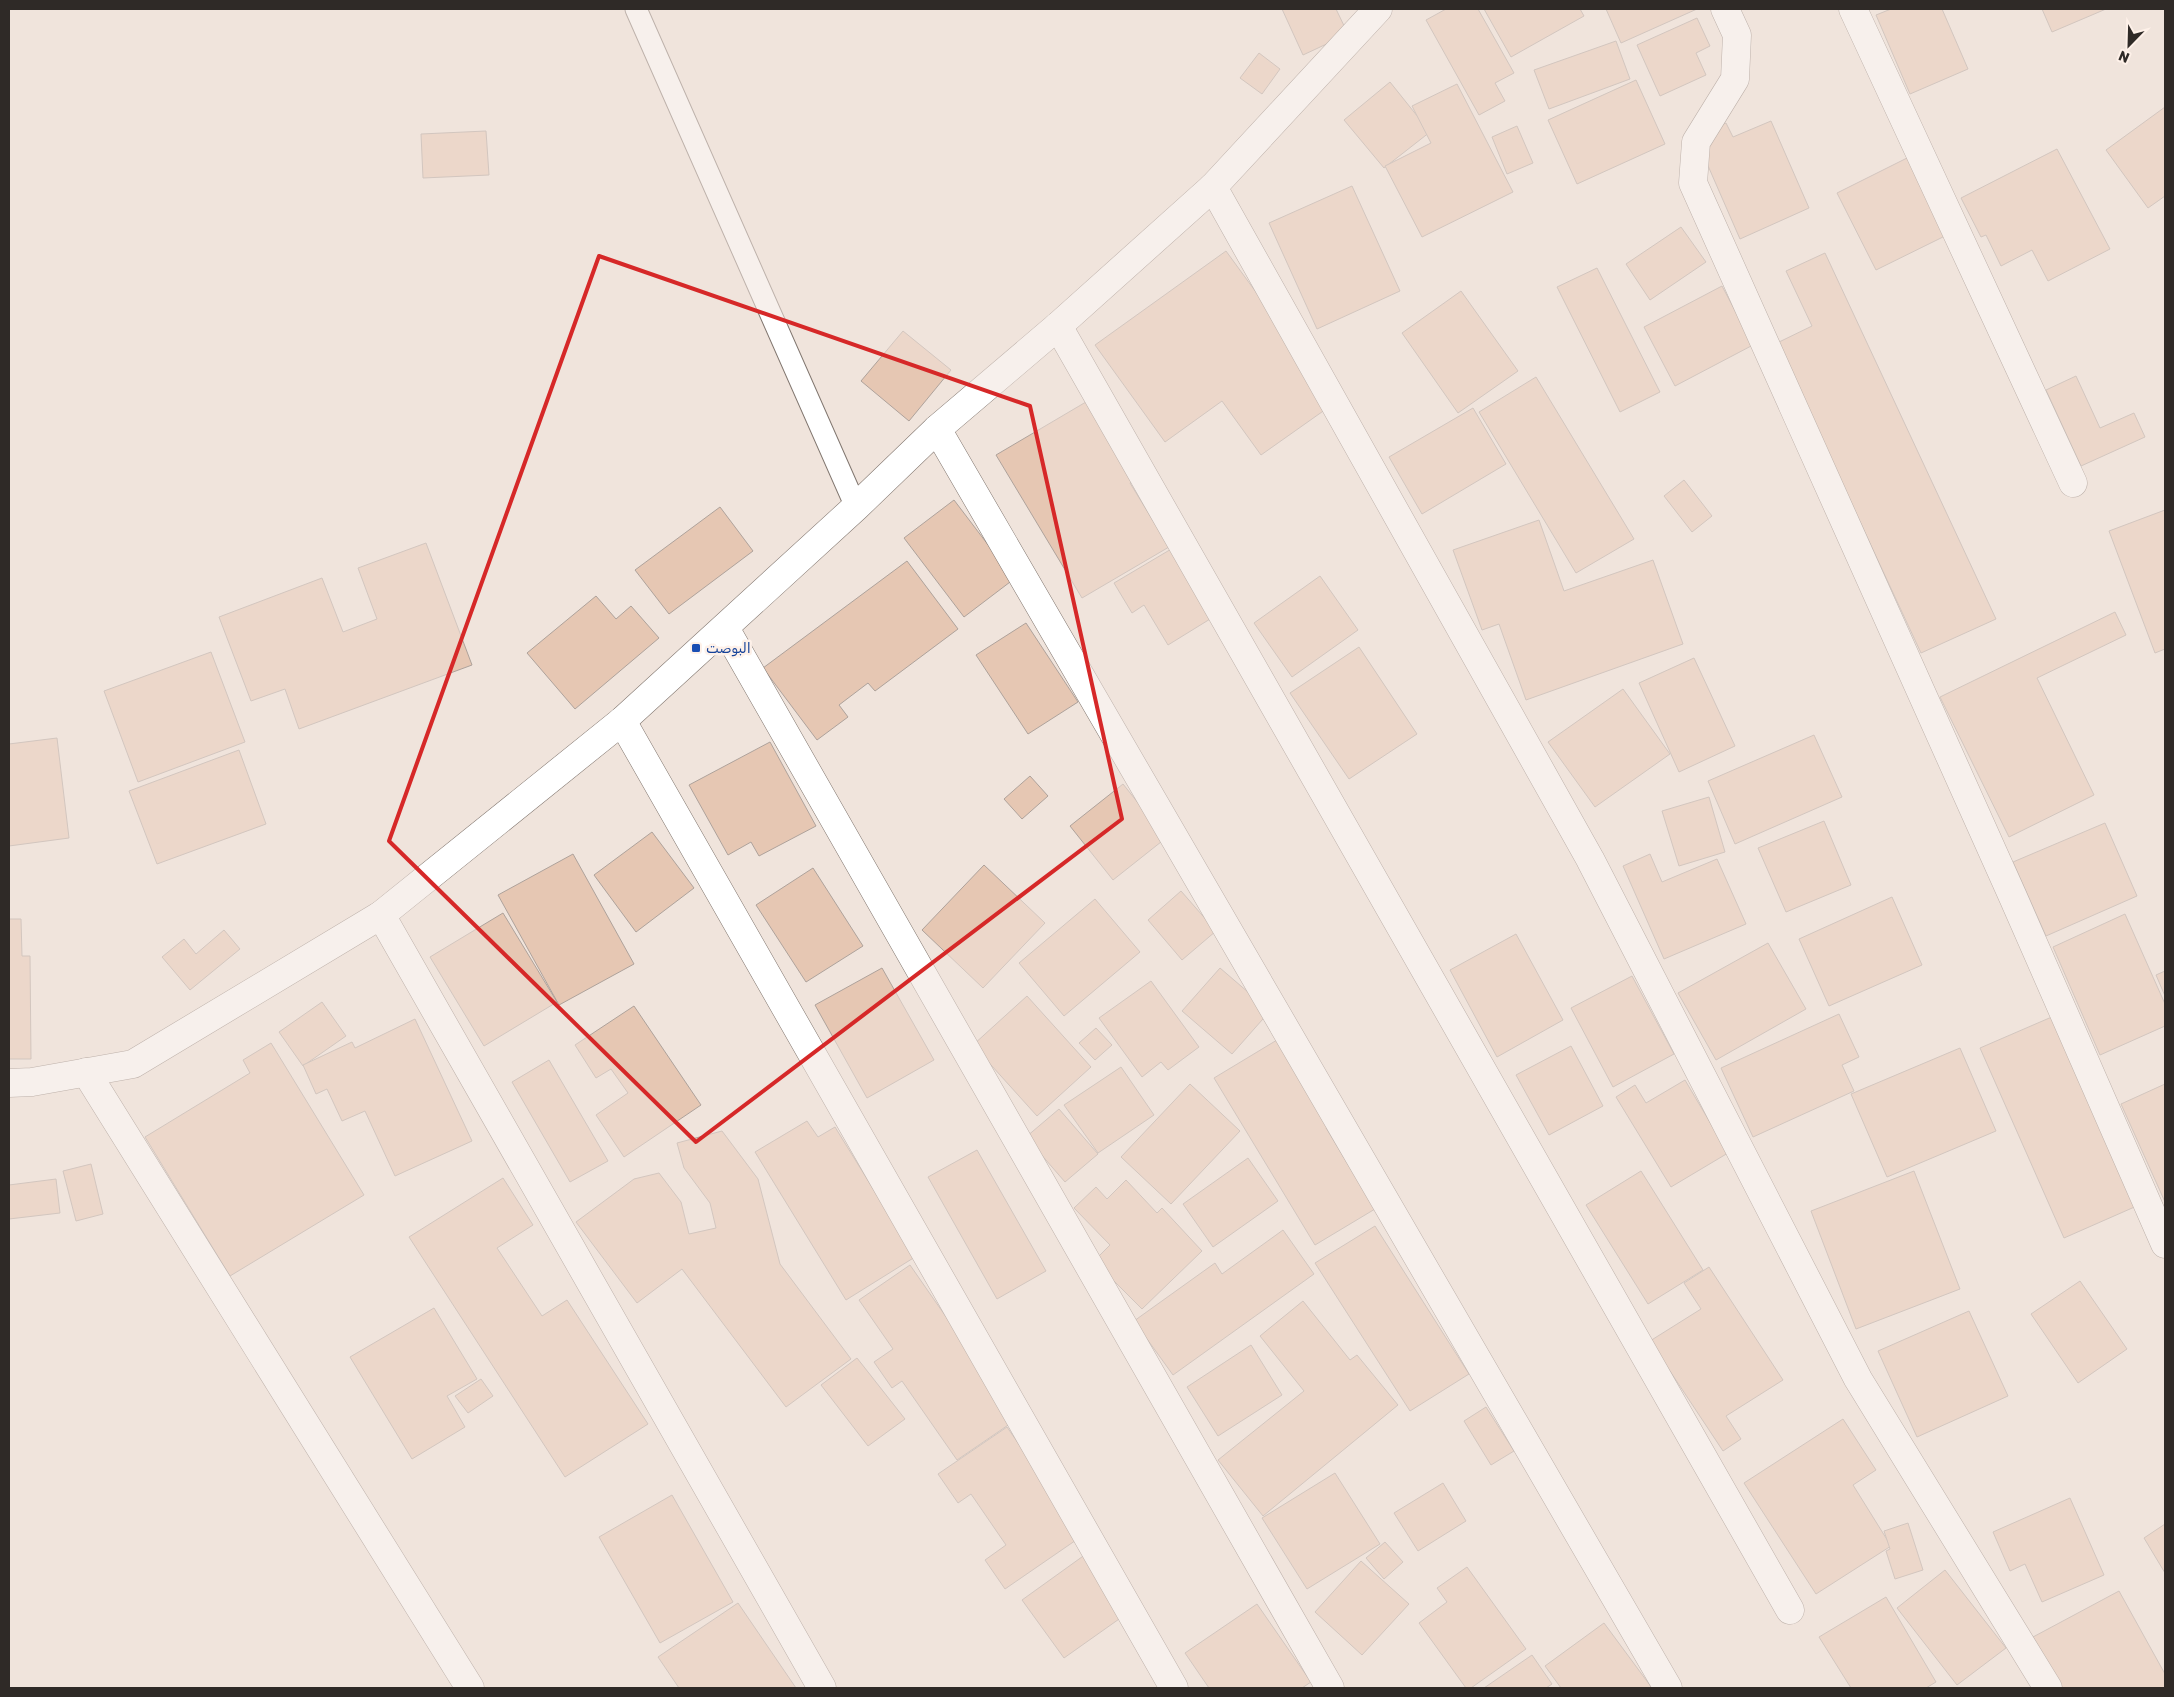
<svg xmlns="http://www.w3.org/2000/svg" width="2174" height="1697" viewBox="0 0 2174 1697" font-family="Rubik,Vazirmatn,sans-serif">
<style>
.building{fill:#e6c7b3;stroke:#aea29b}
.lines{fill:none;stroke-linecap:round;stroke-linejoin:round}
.service-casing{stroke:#81766f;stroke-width:23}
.minor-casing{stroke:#81766f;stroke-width:29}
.tertiary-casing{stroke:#81766f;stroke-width:29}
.service{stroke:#fff;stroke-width:21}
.minor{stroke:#fff;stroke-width:28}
.tertiary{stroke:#fff;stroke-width:28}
.marked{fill:none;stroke:#d62828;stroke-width:4;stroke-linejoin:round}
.transit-dot{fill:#1a4fb4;stroke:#fef1e9;stroke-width:2}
.labels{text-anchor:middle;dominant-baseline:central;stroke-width:5;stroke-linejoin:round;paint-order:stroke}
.transit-label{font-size:14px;fill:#164399;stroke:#fef1e9;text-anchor:start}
</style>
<rect width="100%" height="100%" fill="#f0e4dc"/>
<g class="building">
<polygon points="1282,9 1336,9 1348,34 1303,55"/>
<polygon points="1446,9 1478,9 1514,73 1495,83 1505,101 1479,115 1426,20"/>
<polygon points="1484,9 1580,9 1584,16 1511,57"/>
<polygon points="1606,9 1697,9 1621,43"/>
<polygon points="1891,9 1942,9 1968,69 1910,94 1876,15"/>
<polygon points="2042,9 2106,9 2052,32"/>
<polygon points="1697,18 1710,46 1696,53 1706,75 1660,96 1637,45"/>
<polygon points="1616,41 1630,79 1549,109 1534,70"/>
<polygon points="1259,53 1280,69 1262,94 1240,78"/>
<polygon points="1636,80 1665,144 1577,184 1548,120"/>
<polygon points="1390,82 1430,132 1384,168 1344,120"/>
<polygon points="1457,84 1513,192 1422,237 1385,166 1431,143 1412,106"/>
<polygon points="2165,107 2165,196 2148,208 2106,150"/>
<polygon points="1771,121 1809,208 1740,239 1695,136 1726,123 1733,137"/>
<polygon points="1517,126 1533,163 1507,174 1492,137"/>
<polygon points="486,131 489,175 423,178 421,134"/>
<polygon points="2057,149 2110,249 2048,281 2032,250 2001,266 1986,235 1981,237 1961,198"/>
<polygon points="1909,157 1947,235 1876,270 1837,193"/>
<polygon points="1352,186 1400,291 1317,329 1269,223"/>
<polygon points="1681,227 1706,262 1650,300 1626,264"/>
<polygon points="1226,251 1336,402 1261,455 1222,401 1165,442 1095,345"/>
<polygon points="1825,253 1996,619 1921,653 1777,343 1812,326 1786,271"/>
<polygon points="1597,268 1660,392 1620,412 1557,287"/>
<polygon points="1722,286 1753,345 1675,386 1644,327"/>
<polygon points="1461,291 1518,371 1458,413 1402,333"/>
<polygon points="903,331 951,370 909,421 861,381"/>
<polygon points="2076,376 2100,428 2134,413 2145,437 2081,466 2046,390"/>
<polygon points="1536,377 1634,539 1576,573 1479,412"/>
<polygon points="1091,399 1139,477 1130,483 1169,547 1082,598 996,455"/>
<polygon points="1473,408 1506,464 1422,514 1389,457"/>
<polygon points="1684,480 1712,516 1692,532 1664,496"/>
<polygon points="954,500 1014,579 964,617 904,538"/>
<polygon points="720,507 753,551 669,614 635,570"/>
<polygon points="2165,510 2165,649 2155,653 2109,531"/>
<polygon points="1539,520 1564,591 1653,560 1683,644 1526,700 1499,624 1482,630 1453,550"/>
<polygon points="426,543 472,665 299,729 285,689 251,701 219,617 322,578 343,632 377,619 358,568"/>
<polygon points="1178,545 1215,616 1168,645 1144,605 1132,613 1114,583"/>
<polygon points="907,561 958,629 875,691 868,683 839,705 848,717 817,740 763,668"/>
<polygon points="1320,576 1358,630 1292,677 1254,623"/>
<polygon points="596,596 616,619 631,606 659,638 575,709 527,653"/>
<polygon points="2115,612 2126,635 2037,678 2094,795 2009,837 1940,697"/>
<polygon points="1026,623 1078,702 1028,734 976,655"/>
<polygon points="1359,647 1417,734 1349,779 1290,693"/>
<polygon points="211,652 245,742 138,782 104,691"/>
<polygon points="1694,658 1735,746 1679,772 1639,683"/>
<polygon points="1623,689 1670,754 1595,807 1548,742"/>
<polygon points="1814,735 1842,797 1735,844 1708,781"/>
<polygon points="57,738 69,838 9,846 9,744"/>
<polygon points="770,742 816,826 759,856 751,842 728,855 689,785"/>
<polygon points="239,750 266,824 157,864 129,791"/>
<polygon points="1030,776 1048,796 1022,819 1004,799"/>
<polygon points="1123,784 1166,838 1113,880 1070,826"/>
<polygon points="1709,797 1725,852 1679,866 1662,811"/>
<polygon points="1824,821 1851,885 1786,912 1758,848"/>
<polygon points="2105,823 2137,896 2046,936 2013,862"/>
<polygon points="652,832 694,888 636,932 594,875"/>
<polygon points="573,854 634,964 559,1005 498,895"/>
<polygon points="1650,854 1662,882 1717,859 1746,924 1664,959 1623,866"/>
<polygon points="984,865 1045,923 983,988 922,930"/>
<polygon points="813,868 863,946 806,982 756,905"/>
<polygon points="1181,891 1216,931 1182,960 1148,920"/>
<polygon points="1892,897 1922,965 1829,1006 1799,939"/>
<polygon points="1095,899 1140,952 1064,1016 1019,963"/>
<polygon points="503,913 557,1002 484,1046 430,957"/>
<polygon points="2125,914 2165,1004 2165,1026 2100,1055 2053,947"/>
<polygon points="9,919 21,919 22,956 30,956 31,1059 9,1059"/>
<polygon points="224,930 240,949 190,990 162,957 184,939 196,954"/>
<polygon points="1516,934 1563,1020 1497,1057 1450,970"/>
<polygon points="1768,943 1806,1009 1716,1060 1678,993"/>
<polygon points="882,968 934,1060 867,1098 815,1005"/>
<polygon points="1220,968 1270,1011 1232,1054 1182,1011"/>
<polygon points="2165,971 2165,996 2156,975"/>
<polygon points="1632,976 1674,1054 1613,1087 1571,1008"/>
<polygon points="1151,981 1199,1047 1168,1070 1161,1062 1142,1077 1099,1018"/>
<polygon points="1027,996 1091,1067 1037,1116 973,1045"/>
<polygon points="322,1002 346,1036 303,1066 279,1032"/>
<polygon points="634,1006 701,1105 624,1157 596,1115 628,1093 611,1069 596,1078 575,1045"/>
<polygon points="1839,1014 1859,1057 1842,1065 1854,1091 1753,1137 1721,1068"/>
<polygon points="2054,1016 2139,1205 2064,1238 1980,1048"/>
<polygon points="415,1019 472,1141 395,1176 365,1111 342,1121 327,1089 316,1094 303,1065 352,1042 355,1048"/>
<polygon points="1096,1028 1112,1045 1095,1060 1079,1043"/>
<polygon points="1277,1040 1329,1126 1326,1128 1375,1209 1315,1245 1214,1078"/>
<polygon points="271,1043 364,1195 230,1276 145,1137 250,1073 243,1060"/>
<polygon points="1571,1046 1603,1106 1549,1135 1516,1075"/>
<polygon points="1960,1048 1996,1131 1887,1177 1851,1094"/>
<polygon points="549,1060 608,1161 570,1182 512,1082"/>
<polygon points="1121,1067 1154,1115 1098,1153 1064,1105"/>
<polygon points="1685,1080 1728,1153 1671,1187 1616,1097 1635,1085 1646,1103"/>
<polygon points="1190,1084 1240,1131 1171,1204 1121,1157"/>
<polygon points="2165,1084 2165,1202 2121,1104"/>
<polygon points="1059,1109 1098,1154 1065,1182 1026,1137"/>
<polygon points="807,1121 818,1137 835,1127 915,1257 846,1300 755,1152"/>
<polygon points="722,1131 758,1179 780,1264 851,1359 786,1407 682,1269 637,1303 576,1222 634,1179 659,1173 681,1202 689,1234 716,1228 710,1203 684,1168 677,1143"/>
<polygon points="977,1150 1046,1271 997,1299 928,1177"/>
<polygon points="1248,1158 1278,1201 1213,1247 1183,1204"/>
<polygon points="91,1164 103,1214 76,1221 63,1171"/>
<polygon points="1641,1171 1703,1270 1648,1304 1586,1205"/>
<polygon points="1914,1171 1960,1289 1856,1329 1811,1211"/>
<polygon points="503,1178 533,1225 497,1248 542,1316 567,1300 648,1424 565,1477 409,1237"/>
<polygon points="56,1179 60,1213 9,1219 9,1185"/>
<polygon points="1126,1180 1157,1213 1162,1208 1202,1251 1142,1309 1094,1261 1110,1245 1074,1208 1096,1187 1107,1199"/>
<polygon points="1375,1226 1469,1374 1410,1411 1315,1263"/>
<polygon points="1283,1230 1314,1274 1173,1375 1134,1321 1215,1263 1222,1274"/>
<polygon points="910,1265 1017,1419 957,1460 902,1381 892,1388 874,1362 893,1349 859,1300"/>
<polygon points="1709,1267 1783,1380 1726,1416 1741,1439 1723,1451 1650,1341 1701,1309 1684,1283"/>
<polygon points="2080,1281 2127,1349 2078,1383 2031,1314"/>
<polygon points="1303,1301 1350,1360 1357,1355 1398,1405 1263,1516 1218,1460 1304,1391 1260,1336"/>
<polygon points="434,1308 477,1379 447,1396 465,1427 412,1459 350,1357"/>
<polygon points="1969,1311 2008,1396 1917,1437 1878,1351"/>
<polygon points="1251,1345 1282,1395 1218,1436 1187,1387"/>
<polygon points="857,1358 905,1419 868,1446 821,1385"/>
<polygon points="481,1379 493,1396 468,1413 455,1396"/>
<polygon points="1486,1407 1514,1451 1491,1465 1464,1421"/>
<polygon points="1843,1419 1876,1470 1853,1485 1891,1546 1816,1594 1744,1483"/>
<polygon points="1007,1427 1082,1536 1005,1589 985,1560 1006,1545 971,1494 958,1503 938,1474"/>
<polygon points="1335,1473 1380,1544 1307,1589 1262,1518"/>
<polygon points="1443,1483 1466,1521 1418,1551 1394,1513"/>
<polygon points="672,1495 733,1602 660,1643 599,1537"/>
<polygon points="2070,1498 2104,1575 2042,1602 2025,1564 2010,1571 1993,1532"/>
<polygon points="1908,1523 1923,1570 1895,1579 1886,1551 1890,1549 1884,1531"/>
<polygon points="2165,1524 2165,1573 2144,1538"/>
<polygon points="1385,1542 1403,1562 1384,1579 1366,1558"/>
<polygon points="1086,1554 1129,1612 1064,1658 1022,1600"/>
<polygon points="1361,1561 1409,1604 1362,1655 1315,1612"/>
<polygon points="1467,1567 1526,1649 1471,1688 1466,1688 1419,1623 1447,1602 1437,1588"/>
<polygon points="1945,1570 2006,1648 1957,1685 1897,1608"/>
<polygon points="2119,1591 2165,1674 2165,1688 2061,1688 2033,1637"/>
<polygon points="1886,1597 1936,1682 1926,1688 1851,1688 1819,1637"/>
<polygon points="738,1603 796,1688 679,1688 658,1657"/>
<polygon points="1257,1604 1311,1682 1302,1688 1209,1688 1185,1653"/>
<polygon points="1604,1623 1652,1688 1561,1688 1545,1666"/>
<polygon points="1532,1655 1552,1684 1546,1688 1484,1688"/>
</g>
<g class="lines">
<defs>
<polyline id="service" points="636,9 856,507"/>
<g id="minor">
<polyline points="1725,9 1737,35 1735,79 1696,142 1693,183 2013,897 2165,1244"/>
<polyline points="1853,9 2073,483"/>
<polyline points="1213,187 1590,859 1858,1379 2048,1688"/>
<polyline points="1058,326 1790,1610"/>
<polyline points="937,429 1668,1688"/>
<polyline points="725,628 1330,1688"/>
<polyline points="622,721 1174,1688"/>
<polyline points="381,915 822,1688"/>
<polyline points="86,1072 470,1688"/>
</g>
<polyline id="tertiary" points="9,1083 32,1082 133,1064 381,915 622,721 856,507 937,429 1058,326 1213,187 1378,9"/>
</defs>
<use href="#service" class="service-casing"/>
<use href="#minor" class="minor-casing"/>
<use href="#tertiary" class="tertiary-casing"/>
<use href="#service" class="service"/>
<use href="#minor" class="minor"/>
<use href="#tertiary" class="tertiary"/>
</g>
<path d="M0 0H2174V1697H0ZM 599,256 L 1030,406 L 1122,819 L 696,1142 L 389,841 Z" fill="#f0e4dc" fill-opacity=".55" fill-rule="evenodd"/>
<path class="marked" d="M 599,256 L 1030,406 L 1122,819 L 696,1142 L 389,841 Z"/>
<rect class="transit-dot" x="691" y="643" width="10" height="10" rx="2.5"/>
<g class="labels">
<g class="transit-label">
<text x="706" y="648">البوصت</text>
</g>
</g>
<rect width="2174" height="1697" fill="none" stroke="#2f2a27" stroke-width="20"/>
<g transform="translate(2129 45) rotate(203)" stroke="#fef1e9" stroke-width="4" paint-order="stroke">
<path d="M0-4L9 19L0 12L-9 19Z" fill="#2f2a27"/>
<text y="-8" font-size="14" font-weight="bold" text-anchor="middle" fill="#2f2a27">N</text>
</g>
</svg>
